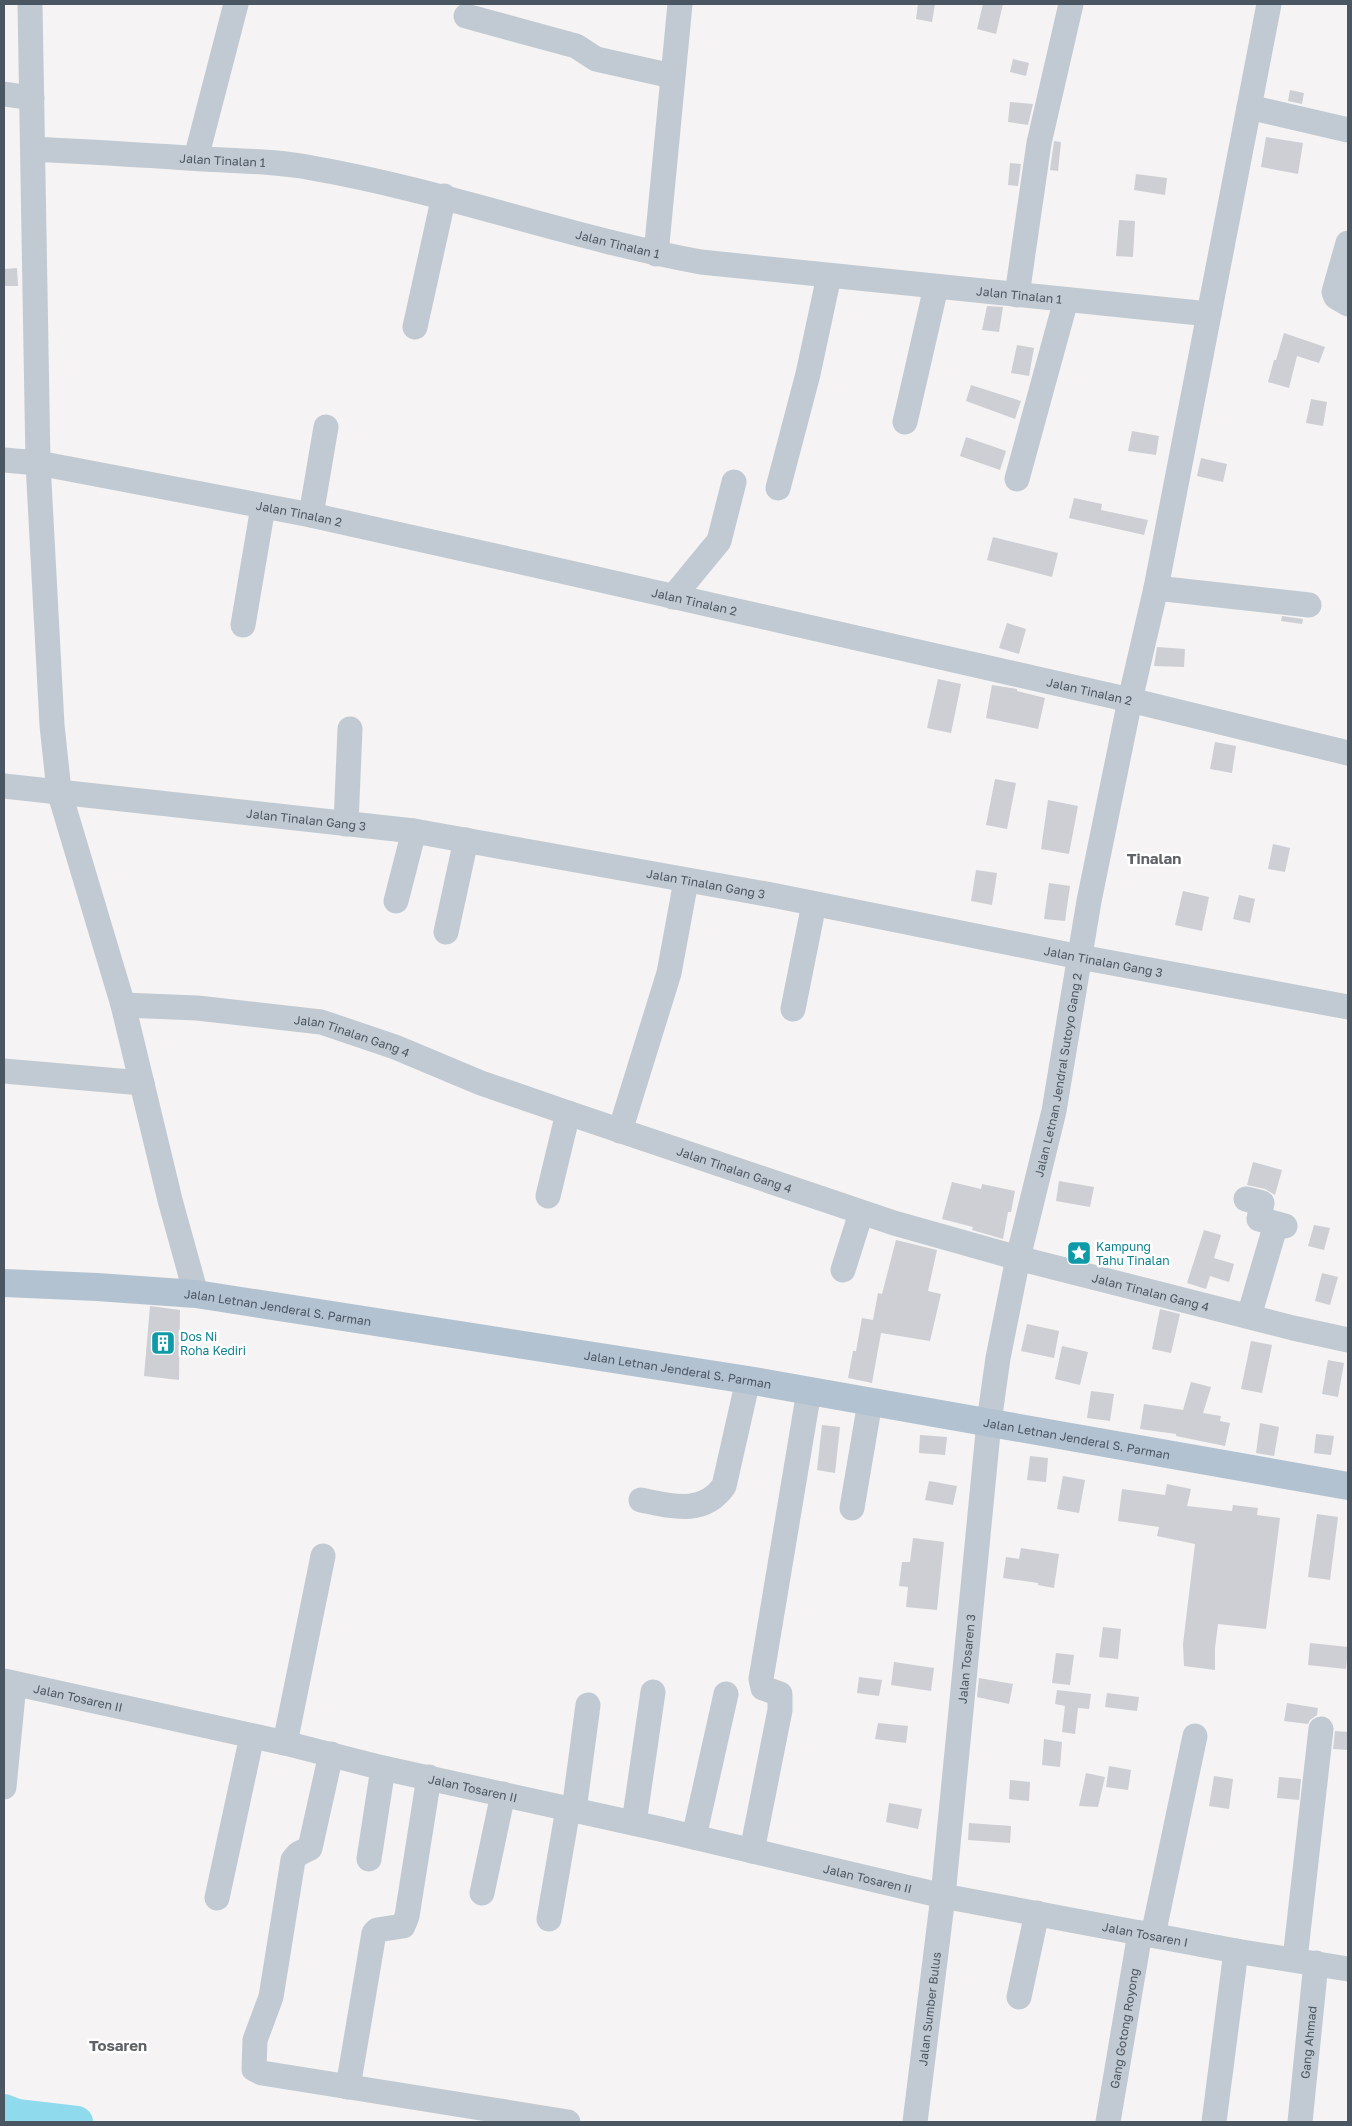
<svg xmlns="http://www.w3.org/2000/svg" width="1352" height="2126" viewBox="0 0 1352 2126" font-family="'Golos Text',sans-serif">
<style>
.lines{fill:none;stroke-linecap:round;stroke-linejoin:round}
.river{stroke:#90daee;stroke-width:32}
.building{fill:#cdcfd5}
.minor{stroke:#c1cad2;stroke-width:25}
.major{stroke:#b3c2d1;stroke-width:28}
.labels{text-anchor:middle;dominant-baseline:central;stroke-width:5;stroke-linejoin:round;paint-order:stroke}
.street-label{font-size:12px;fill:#4a5661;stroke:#fff}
.culture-label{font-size:12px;fill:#0d838f;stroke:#fff;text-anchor:start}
.quarter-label{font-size:15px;font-weight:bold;fill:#5f6368;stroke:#fff}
</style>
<rect width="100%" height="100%" fill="#f5f3f3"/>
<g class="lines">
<polyline class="river" points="4,2110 17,2115 77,2122"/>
</g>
<g class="building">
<polygon points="918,4 935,4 932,22 916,19"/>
<polygon points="983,4 1003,4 996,34 977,29"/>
<polygon points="1013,59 1029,63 1026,76 1010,72"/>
<polygon points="1290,90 1304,93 1302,104 1288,101"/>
<polygon points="1010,102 1033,104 1028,125 1008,122"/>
<polygon points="1266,137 1303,143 1298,174 1261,167"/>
<polygon points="1054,141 1061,142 1058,171 1050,170"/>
<polygon points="1010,163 1021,164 1018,186 1008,185"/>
<polygon points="1136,174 1167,178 1165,195 1134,190"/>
<polygon points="1119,220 1135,221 1133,257 1116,256"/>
<polygon points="17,268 18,286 4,286 4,269"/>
<polygon points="987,306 1003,307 999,332 982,330"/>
<polygon points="1284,333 1325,347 1319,363 1297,356 1289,388 1268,382 1274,360 1276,360"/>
<polygon points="1017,345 1034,348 1029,376 1011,373"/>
<polygon points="971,385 1021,401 1015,419 966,401"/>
<polygon points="1311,399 1327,402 1323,426 1306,423"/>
<polygon points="1132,431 1159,436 1156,455 1128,451"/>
<polygon points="966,437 1006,451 1000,470 960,456"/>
<polygon points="1201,458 1227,464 1223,482 1197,476"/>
<polygon points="1074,498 1102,504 1101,510 1148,520 1144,535 1069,518"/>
<polygon points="993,537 1058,553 1052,577 987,560"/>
<polygon points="1282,616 1303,619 1302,624 1281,621"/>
<polygon points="1007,623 1026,629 1019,654 999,648"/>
<polygon points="1157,647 1185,649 1184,667 1154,666"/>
<polygon points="938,679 961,684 951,733 927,728"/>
<polygon points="992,685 1017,689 1017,691 1045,698 1038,729 986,718"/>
<polygon points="1215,742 1236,746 1232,773 1210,769"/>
<polygon points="995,779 1016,783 1007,829 986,825"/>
<polygon points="1048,800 1078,806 1069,854 1041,849"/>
<polygon points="1273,844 1290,848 1285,872 1268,869"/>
<polygon points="976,870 997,873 992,905 971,901"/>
<polygon points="1049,883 1070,886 1065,921 1044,919"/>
<polygon points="1183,891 1209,897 1202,931 1175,925"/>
<polygon points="1239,895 1255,899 1250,923 1233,919"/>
<polygon points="1253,1162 1282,1170 1275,1195 1265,1189 1247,1185"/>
<polygon points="1059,1181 1094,1187 1090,1207 1056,1201"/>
<polygon points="952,1182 981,1189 982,1184 1015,1191 1011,1212 1008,1212 1003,1239 972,1230 973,1227 942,1219"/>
<polygon points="1314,1225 1330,1228 1324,1250 1308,1246"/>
<polygon points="1204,1230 1221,1235 1214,1258 1234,1264 1229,1282 1210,1276 1206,1289 1187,1283"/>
<polygon points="896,1240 937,1250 928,1291 941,1294 930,1341 881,1333 872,1383 848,1378 853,1351 856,1351 862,1318 873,1320 878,1293 882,1294"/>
<polygon points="1322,1273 1338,1277 1330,1305 1315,1301"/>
<polygon points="150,1306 180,1310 179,1380 144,1376"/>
<polygon points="1160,1309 1180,1314 1171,1353 1152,1349"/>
<polygon points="1027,1324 1059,1331 1054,1358 1021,1351"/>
<polygon points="1251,1341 1272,1345 1262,1393 1241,1389"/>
<polygon points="1062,1346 1088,1352 1080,1385 1055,1379"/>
<polygon points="1328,1360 1344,1363 1338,1397 1322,1394"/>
<polygon points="1191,1382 1211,1387 1203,1413 1221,1416 1220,1421 1230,1423 1225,1446 1176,1436 1176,1434 1140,1429 1144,1404 1183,1410"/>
<polygon points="1091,1391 1114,1394 1110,1421 1087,1418"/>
<polygon points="1260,1423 1279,1427 1274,1456 1256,1453"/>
<polygon points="822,1425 840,1427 835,1473 817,1470"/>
<polygon points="1316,1434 1334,1436 1331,1455 1314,1453"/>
<polygon points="920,1435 947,1437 945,1455 919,1453"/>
<polygon points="1030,1456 1048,1458 1046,1482 1027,1480"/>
<polygon points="1063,1476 1085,1480 1079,1513 1057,1509"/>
<polygon points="929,1481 957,1486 953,1505 925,1500"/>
<polygon points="1167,1484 1191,1489 1187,1506 1232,1511 1233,1505 1258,1508 1257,1515 1280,1518 1266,1629 1218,1624 1215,1648 1215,1670 1184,1666 1183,1644 1195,1544 1157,1536 1159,1527 1118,1521 1122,1489 1165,1495"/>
<polygon points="1317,1514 1338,1517 1330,1580 1308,1577"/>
<polygon points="913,1538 944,1542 937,1610 906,1607 908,1587 899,1586 902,1562 910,1562"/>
<polygon points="1021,1548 1059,1554 1054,1588 1038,1585 1038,1583 1003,1578 1006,1557 1019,1559"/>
<polygon points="1103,1627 1121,1629 1118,1659 1099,1657"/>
<polygon points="1310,1643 1348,1647 1346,1669 1308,1665"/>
<polygon points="1056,1653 1074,1655 1070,1685 1052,1683"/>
<polygon points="894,1662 934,1668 931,1691 891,1685"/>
<polygon points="859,1677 882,1680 879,1696 857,1693"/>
<polygon points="979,1678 1013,1684 1009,1704 977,1697"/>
<polygon points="1057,1690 1091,1694 1089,1709 1078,1708 1075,1734 1062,1732 1065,1706 1055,1704"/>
<polygon points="1107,1693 1139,1697 1137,1711 1105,1707"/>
<polygon points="1287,1703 1318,1708 1317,1715 1310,1720 1308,1724 1284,1721"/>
<polygon points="878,1723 908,1726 906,1743 875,1739"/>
<polygon points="1335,1731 1348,1732 1348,1750 1333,1749"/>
<polygon points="1044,1739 1062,1742 1060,1767 1042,1765"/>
<polygon points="1109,1766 1131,1770 1128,1790 1106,1787"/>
<polygon points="1086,1773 1105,1777 1098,1807 1079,1806"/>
<polygon points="1214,1776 1233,1779 1229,1809 1209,1806"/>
<polygon points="1279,1777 1301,1779 1299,1800 1277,1798"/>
<polygon points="1010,1780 1030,1782 1029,1801 1009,1799"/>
<polygon points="889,1803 922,1809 918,1829 886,1822"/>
<polygon points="969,1823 1011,1826 1010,1843 968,1840"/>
</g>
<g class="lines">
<g class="minor">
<polyline points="30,4 38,463 52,725 59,791 123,1005 170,1200 196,1294"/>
<polyline points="466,16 576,46 596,59 672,76"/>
<polyline points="4,94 32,98"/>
<polyline points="1249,107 1348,130"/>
<path id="s1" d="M 33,149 C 90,152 146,155 203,159 C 239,161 277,161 312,168 C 444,191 570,238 701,262 L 1209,314"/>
<polyline points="196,158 236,4"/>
<polyline points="1348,243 1334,292 1336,297 1348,304"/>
<polyline points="656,254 680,4"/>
<polyline points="1017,295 1039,143 1071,4"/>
<polyline points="415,327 444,196"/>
<polyline points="905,422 936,287"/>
<path id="s2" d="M 4,460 L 38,463 L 311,515 L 526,563 L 1130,700 L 1348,753"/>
<polyline points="1017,479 1066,300"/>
<polyline points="778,488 808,374 829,276"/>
<polyline points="311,515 326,427"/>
<polyline points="1156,588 1309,605"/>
<polyline points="673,597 719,541 734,482"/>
<polyline points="243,625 263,507"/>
<path id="s3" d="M 4,786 L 414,831 L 777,896 L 1080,957 L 1348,1007"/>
<polyline points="346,824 350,729"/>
<polyline points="396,901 414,831"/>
<polyline points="446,932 466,840"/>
<path id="s4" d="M 123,1005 L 197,1008 L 321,1022 L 395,1047 L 481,1083 L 568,1113 L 894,1223 L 1018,1258 L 1293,1328 L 1348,1340"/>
<polyline points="793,1009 814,904"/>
<polyline points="4,1071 142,1083"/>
<polyline points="620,1131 669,973 686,881"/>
<polyline points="548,1196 568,1113"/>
<polyline points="1246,1199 1262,1203 1259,1219 1285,1226"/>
<polyline points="843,1270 861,1213"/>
<polyline points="1249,1316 1276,1224"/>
<path d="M 641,1500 C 671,1506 703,1516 724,1486 L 748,1380"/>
<polyline points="852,1508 870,1402"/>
<path id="s5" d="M 4,1681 L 285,1743 L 383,1768 L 660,1829 L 943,1896 L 1236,1951 L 1348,1969"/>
<polyline points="285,1743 323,1556"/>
<polyline points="331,1754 310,1848 298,1854 293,1860 271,1997 255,2040 254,2069 262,2073 568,2122"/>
<polyline points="4,1787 14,1684"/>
<polyline points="574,1810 588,1705"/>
<polyline points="634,1823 653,1692"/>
<polyline points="694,1837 726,1694"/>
<polyline points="752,1851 780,1710 780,1694 763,1688 761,1679 809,1391"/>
<polyline points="369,1859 383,1768"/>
<polyline points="482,1893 503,1794"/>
<polyline points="217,1898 252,1736"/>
<polyline points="549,1919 568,1809"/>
<polyline points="1153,1935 1195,1736"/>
<polyline points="1295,1959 1321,1729"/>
<polyline points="1019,1997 1037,1913"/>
<polyline points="348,2087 374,1933 377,1930 403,1926 407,1916 429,1777"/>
<path id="s6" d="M 915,2122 L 943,1896 L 989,1422 L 998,1358 L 1018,1258 L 1054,1111 L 1089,901 L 1130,700 L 1156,588 L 1269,4"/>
<path id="s7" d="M 1108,2122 L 1140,1933"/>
<polyline points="1214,2122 1236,1951"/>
<path id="s8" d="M 1300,2122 L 1316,1963"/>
</g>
<path class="major" id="s9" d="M 4,1283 L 97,1287 L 196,1294 L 748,1380 L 1348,1486"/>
</g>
<defs>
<symbol id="sight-square" viewBox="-11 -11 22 22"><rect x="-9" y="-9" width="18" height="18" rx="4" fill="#0f9aa8" stroke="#fff"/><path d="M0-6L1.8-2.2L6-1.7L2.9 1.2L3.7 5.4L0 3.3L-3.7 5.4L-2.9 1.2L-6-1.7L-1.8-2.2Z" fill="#fff"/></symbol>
<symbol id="building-square" viewBox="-11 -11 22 22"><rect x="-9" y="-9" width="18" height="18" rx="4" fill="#0f9aa8" stroke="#fff"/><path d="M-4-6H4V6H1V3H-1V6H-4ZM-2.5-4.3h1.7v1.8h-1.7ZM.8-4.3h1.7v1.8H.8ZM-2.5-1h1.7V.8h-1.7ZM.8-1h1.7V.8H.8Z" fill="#fff"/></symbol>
</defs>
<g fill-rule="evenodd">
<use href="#sight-square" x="1065" y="1239" width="28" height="28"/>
<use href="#building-square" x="149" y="1329" width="28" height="28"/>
</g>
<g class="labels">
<g class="street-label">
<text stroke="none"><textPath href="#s1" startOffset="190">Jalan Tinalan 1</textPath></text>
<text stroke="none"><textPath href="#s1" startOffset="595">Jalan Tinalan 1</textPath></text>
<text stroke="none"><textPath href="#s1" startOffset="1000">Jalan Tinalan 1</textPath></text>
<text stroke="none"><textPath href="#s2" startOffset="300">Jalan Tinalan 2</textPath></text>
<text stroke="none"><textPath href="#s2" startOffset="705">Jalan Tinalan 2</textPath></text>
<text stroke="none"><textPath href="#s2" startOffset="1110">Jalan Tinalan 2</textPath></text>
<text stroke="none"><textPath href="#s3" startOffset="304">Jalan Tinalan Gang 3</textPath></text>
<text stroke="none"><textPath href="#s3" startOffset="709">Jalan Tinalan Gang 3</textPath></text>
<text stroke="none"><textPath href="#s3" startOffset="1114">Jalan Tinalan Gang 3</textPath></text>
<text stroke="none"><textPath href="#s4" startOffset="232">Jalan Tinalan Gang 4</textPath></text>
<text stroke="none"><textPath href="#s6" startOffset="1058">Jalan Letnan Jendral Sutoyo Gang 2</textPath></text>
<text stroke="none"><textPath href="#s4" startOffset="638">Jalan Tinalan Gang 4</textPath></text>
<text stroke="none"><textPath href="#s4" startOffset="1072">Jalan Tinalan Gang 4</textPath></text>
<text stroke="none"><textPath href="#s9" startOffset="275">Jalan Letnan Jenderal S. Parman</textPath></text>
<text stroke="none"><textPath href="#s9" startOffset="680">Jalan Letnan Jenderal S. Parman</textPath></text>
<text stroke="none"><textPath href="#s9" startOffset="1085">Jalan Letnan Jenderal S. Parman</textPath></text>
<text stroke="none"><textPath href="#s6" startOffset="466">Jalan Tosaren 3</textPath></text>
<text stroke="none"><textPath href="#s5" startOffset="76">Jalan Tosaren II</textPath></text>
<text stroke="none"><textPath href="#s5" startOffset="481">Jalan Tosaren II</textPath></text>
<text stroke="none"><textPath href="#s5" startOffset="886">Jalan Tosaren II</textPath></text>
<text stroke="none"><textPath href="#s5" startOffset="1169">Jalan Tosaren I</textPath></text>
<text stroke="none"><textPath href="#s6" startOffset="114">Jalan Sumber Bulus</textPath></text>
<text stroke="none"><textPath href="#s7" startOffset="95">Gang Gotong Royong</textPath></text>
<text stroke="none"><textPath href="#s8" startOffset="80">Gang Ahmad</textPath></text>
</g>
<g class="culture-label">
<text x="1096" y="1246">Kampung<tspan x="1096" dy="14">Tahu Tinalan</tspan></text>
<text x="180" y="1336">Dos Ni<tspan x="180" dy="14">Roha Kediri</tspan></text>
</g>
<g class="quarter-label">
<text x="1154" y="858">Tinalan</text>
<text x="118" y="2045">Tosaren</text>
</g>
</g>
<rect width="1352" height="2126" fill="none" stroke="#4a5661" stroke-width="10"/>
</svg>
